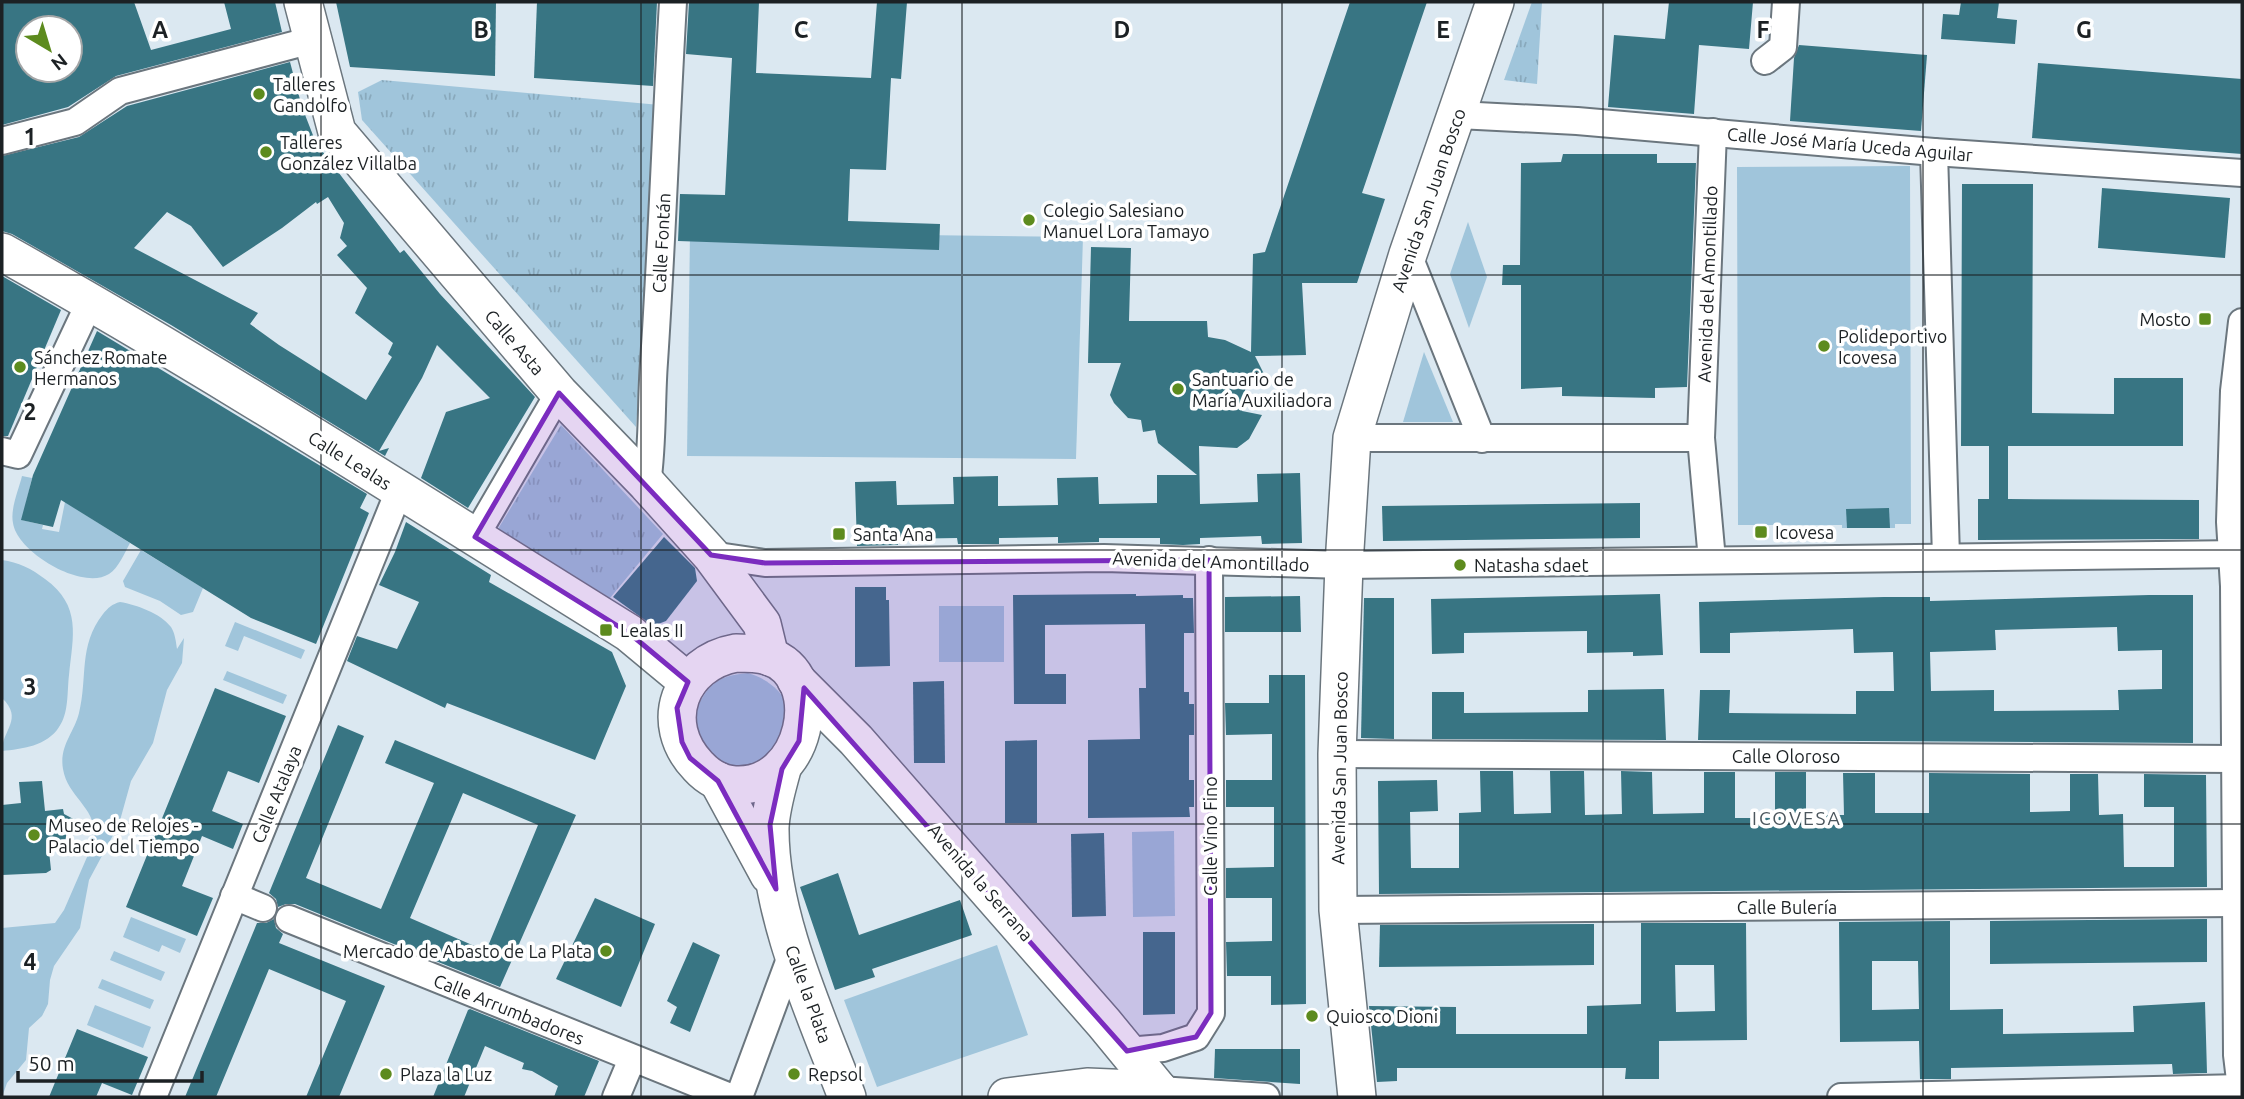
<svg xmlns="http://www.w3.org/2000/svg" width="2244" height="1099" viewBox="0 0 2244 1099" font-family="Ubuntu,sans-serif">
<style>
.grass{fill:url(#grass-tufts)}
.garden{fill:#a0c5db}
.building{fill:#387583;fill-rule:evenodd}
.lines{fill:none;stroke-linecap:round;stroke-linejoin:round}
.street-casing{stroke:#6b767e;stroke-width:30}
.secondary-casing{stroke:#6b767e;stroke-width:40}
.street{stroke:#fff;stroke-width:26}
.secondary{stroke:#fff;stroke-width:37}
.marked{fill:#7b2cbf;fill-opacity:0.2;stroke:#7b2cbf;stroke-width:5;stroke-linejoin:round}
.grid{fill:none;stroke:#1c2124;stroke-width:2;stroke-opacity:0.55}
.poi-dot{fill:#5d8b1e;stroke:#fff;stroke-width:2.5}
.labels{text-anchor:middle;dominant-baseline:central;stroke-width:7;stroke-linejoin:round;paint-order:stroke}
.poi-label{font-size:18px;fill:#1c2124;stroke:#fff;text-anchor:start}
.street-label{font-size:18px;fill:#1c2124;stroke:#fff}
.neighbourhood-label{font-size:19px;letter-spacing:2px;fill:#4b565d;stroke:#fff}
.grid-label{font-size:23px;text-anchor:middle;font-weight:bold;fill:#1c2124;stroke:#fff;stroke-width:7;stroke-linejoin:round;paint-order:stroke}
</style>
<defs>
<pattern id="grass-tufts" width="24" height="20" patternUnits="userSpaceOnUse" patternTransform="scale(1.75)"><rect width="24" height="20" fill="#a0c5db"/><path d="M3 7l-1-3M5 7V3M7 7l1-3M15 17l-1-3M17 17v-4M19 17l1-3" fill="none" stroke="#89a9bc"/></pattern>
</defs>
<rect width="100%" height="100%" fill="#dbe8f1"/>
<g class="grass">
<polygon points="1532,2 1542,2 1537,84 1504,80"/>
<polygon points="382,80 660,105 636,427 362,120 358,92"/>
<polygon points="561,425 663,534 610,598 498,529"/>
</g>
<g class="garden">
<polygon points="1910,166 1911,524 1895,524 1895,528 1842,528 1842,525 1738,525 1737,167"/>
<polygon points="1468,222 1487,277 1469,328 1450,274"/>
<polygon points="690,232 1083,237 1076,459 687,456"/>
<polygon points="1424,352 1453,422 1403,422"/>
<path d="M 22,476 L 32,478 L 22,520 L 43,525 L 42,529 L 59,532 L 65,502 L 130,543 C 125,552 118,569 109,574 C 82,591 17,552 13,523 C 10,509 19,489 22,476 Z"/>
<polygon points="141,550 203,588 193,612 181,615 160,601 125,587 123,581"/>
<path d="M 2,560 C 18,562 32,569 45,579 C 82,606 73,636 69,675 C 67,692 69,713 59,727 C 47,746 22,749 2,751 C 2,730 24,719 2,698 Z"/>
<path d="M 120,602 C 137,605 160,613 171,627 C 175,633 176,642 177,649 L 184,638 L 182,663 L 167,690 L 153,743 L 131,781 L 119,824 L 89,880 L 80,928 L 54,966 L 50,980 L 48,1004 L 42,1016 L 29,1028 L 26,1060 L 7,1083 L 2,1097 L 2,928 L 55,923 L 64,910 L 94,841 C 99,808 68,799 63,769 C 59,746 74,733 79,713 C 88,677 78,646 103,614 C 108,608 112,604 120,602 Z"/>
<rect x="939" y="606" width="65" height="56"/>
<polygon points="235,622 305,650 301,659 244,636 238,651 225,646"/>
<polygon points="227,671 287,695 283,704 223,680"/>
<path d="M 748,673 C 768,679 780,690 791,708 L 769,763 L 730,770 L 702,751 L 693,716 C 707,686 714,676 748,673 Z"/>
<polygon points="1174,831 1175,916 1133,917 1132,832"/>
<polygon points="131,917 186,939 180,953 162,945 159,952 123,937"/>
<polygon points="997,945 1028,1035 877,1087 844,1000"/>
<polygon points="114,951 165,972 161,981 110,960"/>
<polygon points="102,979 154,1000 150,1009 98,988"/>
<polygon points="95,1005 151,1027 143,1048 87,1025"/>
</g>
<g class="building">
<path d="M 2,2 L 134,2 L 151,50 L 231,29 L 224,2 L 275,2 L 282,32 L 116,76 L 68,107 L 2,125 ZM 28,28 L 70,28 L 70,70 L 28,70 Z"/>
<polygon points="336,2 496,2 495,76 350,67"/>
<polygon points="537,2 657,2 653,86 534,78"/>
<polygon points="689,2 759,2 756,73 871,78 877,2 907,2 901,79 891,78 886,170 850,169 848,221 940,224 939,250 678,241 680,194 725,195 732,58 686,54"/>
<polygon points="1350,2 1427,2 1362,193 1385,199 1357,283 1302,283 1306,355 1255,356 1264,374 1246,384 1242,411 1262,415 1249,439 1237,448 1199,446 1200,504 1258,502 1257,474 1300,473 1302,543 1262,544 1261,536 1200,538 1200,544 1183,545 1160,544 1160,538 1099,538 1099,542 1058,543 1058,537 999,538 999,544 958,544 957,538 898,539 898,545 857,546 855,482 896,481 897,505 954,504 953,477 998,476 998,506 1058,505 1057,478 1098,477 1099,504 1157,503 1157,475 1197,475 1158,443 1155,430 1143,432 1141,420 1128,418 1114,403 1110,395 1121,363 1088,363 1091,247 1131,248 1129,321 1207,321 1208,337 1225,340 1251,352 1253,254 1265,252"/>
<polygon points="1669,2 1753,2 1749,49 1699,45 1694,114 1608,107 1614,35 1665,39"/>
<polygon points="1961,2 1999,2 1997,18 2017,20 2015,44 1941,39 1943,14 1959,15"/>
<polygon points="1799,45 1927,55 1921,131 1790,121 1794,58"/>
<path d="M 290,62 L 302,107 L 316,143 L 400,253 L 404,250 L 440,294 L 535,397 L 468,508 L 421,478 L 446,412 L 490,398 L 437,345 L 422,378 L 379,451 L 389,448 L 385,456 L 171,325 L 12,234 L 2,231 L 2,156 L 79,137 L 127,106 ZM 328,197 L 344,223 L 340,238 L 347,246 L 337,255 L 367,288 L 355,313 L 393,343 L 388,354 L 392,357 L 366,400 L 279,345 L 250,324 L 258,313 L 134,248 L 167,212 L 191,226 L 223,267 L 282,228 L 316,202 L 317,204 Z"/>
<polygon points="2038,63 2242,79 2242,154 2032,138"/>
<polygon points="1563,154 1657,154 1657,163 1696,163 1687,387 1655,388 1655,398 1562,396 1562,387 1521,389 1521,285 1502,285 1503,265 1520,265 1521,163 1561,162"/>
<polygon points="1962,184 2033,184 2032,413 2114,414 2114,378 2183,378 2183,446 2008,446 2008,499 2199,500 2199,539 1978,540 1978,499 1989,499 1989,446 1961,446"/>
<polygon points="2102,188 2230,198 2225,258 2098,248"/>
<polygon points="2,276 61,310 8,436 2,436"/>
<polygon points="97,331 367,494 360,508 369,513 316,644 251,618 61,500 53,527 21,520 33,475"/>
<polygon points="1640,503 1640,538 1383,541 1382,506"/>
<polygon points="1889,508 1890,528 1847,528 1846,509"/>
<polygon points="406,522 491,575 489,582 612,652 626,686 595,760 447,703 445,708 347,661 357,636 397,649 419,602 379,585 395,552"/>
<polygon points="664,537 695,568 697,581 666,621 653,626 613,597"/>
<polygon points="855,587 886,587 886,600 889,600 890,666 855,667"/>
<polygon points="1136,594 1136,596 1183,595 1183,598 1193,598 1194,633 1184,633 1184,692 1189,692 1189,704 1194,704 1194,735 1189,735 1189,780 1194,780 1194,807 1189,807 1190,817 1088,818 1088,740 1140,739 1139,688 1146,688 1145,624 1045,625 1045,674 1066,674 1066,704 1014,704 1013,595"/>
<polygon points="1660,594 1663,655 1633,656 1633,652 1587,653 1587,631 1464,633 1464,653 1432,654 1431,599"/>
<path d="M 2149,595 L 2193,595 L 2193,743 L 1698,740 L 1700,690 L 1730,690 L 1729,713 L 1856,714 L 1856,691 L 1894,691 L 1893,652 L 1854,653 L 1853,629 L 1730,633 L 1730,653 L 1700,653 L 1699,602 L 1884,597 L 1930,597 L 1930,601 ZM 2117,627 L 2118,651 L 2162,650 L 2162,689 L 2118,690 L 2119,710 L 1994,711 L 1994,690 L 1931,691 L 1930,652 L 1996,650 L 1995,630 Z"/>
<polygon points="1300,596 1301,632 1225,632 1225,597"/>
<polygon points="1364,598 1394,598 1394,739 1361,738"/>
<polygon points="1269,675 1305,675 1306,1004 1271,1005 1271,976 1227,976 1226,942 1272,941 1272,898 1226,898 1226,868 1274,867 1274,807 1226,807 1226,780 1272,780 1272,734 1226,735 1225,703 1269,703"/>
<polygon points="944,681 945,763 914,763 913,682"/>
<polygon points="215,688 286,716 259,783 228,771 212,811 243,824 233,849 202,836 182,886 213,898 197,936 126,907"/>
<polygon points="1664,689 1666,740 1432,739 1432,692 1464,692 1464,713 1588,712 1588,690"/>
<path d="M 338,725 L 364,736 L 306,878 L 381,909 L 434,783 L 385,763 L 395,740 L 576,815 L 500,987 L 295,904 L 286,904 L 278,907 L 276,899 L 269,893 ZM 463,793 L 538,825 L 486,951 L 410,918 Z"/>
<polygon points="1037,740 1037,823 1005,823 1005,741"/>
<polygon points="1480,771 1513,771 1514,814 1551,813 1550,771 1584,771 1585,815 1622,814 1621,771 1652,772 1653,814 1704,813 1704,772 1735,772 1735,818 1775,818 1775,772 1806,772 1806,815 1844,815 1843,773 1875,773 1875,813 1929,813 1929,773 2030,774 2030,812 2070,811 2070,774 2098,774 2099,815 2123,814 2124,867 2174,867 2174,807 2144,807 2144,774 2206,775 2207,887 1379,894 1378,781 1437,780 1438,811 1410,812 1411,868 1459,868 1459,813 1481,812"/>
<polygon points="42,781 45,811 63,809 64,814 81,823 66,833 66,839 48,841 51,870 46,873 2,875 2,805 21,803 19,782"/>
<polygon points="1104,833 1106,916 1072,917 1071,834"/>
<polygon points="838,873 859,935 960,900 972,935 872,969 875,977 835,990 800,887"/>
<polygon points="595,898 655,924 621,1007 556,979"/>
<polygon points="274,919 276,928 283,934 279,943 385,986 339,1097 306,1097 346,1001 269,969 216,1097 185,1097 257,923 266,923"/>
<polygon points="2207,919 2207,962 1990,964 1990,921"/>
<path d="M 1950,921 L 1950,1010 L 2003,1009 L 2003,1034 L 2134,1032 L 2133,1006 L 2205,1002 L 2207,1073 L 2173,1074 L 2172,1064 L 1951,1068 L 1951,1079 L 1920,1079 L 1919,1041 L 1840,1042 L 1839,922 ZM 1872,961 L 1918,961 L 1919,1009 L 1872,1010 Z"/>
<path d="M 1641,923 L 1746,923 L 1747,1040 L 1659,1041 L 1659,1079 L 1625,1079 L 1626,1068 L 1397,1068 L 1397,1081 L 1377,1082 L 1369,1006 L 1456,1007 L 1456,1034 L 1587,1034 L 1587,1006 L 1641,1004 ZM 1675,965 L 1714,965 L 1715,1011 L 1676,1012 Z"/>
<polygon points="1594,924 1594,965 1379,967 1380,925"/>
<polygon points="1143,932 1175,932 1175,1014 1143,1015"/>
<polygon points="693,942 720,955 690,1032 670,1023 677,1007 667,1001"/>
<polygon points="470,1009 599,1061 584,1097 554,1097 558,1086 532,1071 522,1069 524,1063 485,1046 464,1097 433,1097 468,1010"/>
<polygon points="77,1029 148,1057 132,1095 102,1083 96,1097 49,1097"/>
<polygon points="1215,1049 1300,1049 1300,1084 1214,1078"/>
</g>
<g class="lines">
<defs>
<g id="street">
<polyline points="1765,61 1783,47 1786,2"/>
<polyline points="1458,115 1577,121 1934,152 2242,173"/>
<polyline points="2,141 75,122 120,91 312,40"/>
<polyline points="1934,152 1946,557"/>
<polyline points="1408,254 1482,439"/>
<polyline points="1352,438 1701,438"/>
<polyline points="2,451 18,455 90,302"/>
<path d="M 647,484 C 653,444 651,403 654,362 C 662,242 666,122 673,2"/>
<polyline points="475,537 559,393"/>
<polyline points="711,555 765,563 1104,558 1344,565 2242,554"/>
<polyline points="1712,560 1701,438 1713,132"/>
<polyline points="1337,754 2235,759"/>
<polyline points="234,896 263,908"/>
<polyline points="1338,910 2236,903"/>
<polyline points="289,919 730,1097"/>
<polyline points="1127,1051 1163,1048 1196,1037 1211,1013 1209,560"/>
<polyline points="1159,1090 1266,1097"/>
<polyline points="153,1097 399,491"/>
<polyline points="616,1097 632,1059"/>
<polyline points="739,1097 793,951"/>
<polyline points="1841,1097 2242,1088"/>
<polyline points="2242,1097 2237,1055 2234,586 2230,522 2234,391 2242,322"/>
</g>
<g id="secondary">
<polyline points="303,2 337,132 559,393 647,484 711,555 762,624 770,657"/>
<path d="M 2,252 C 215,371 421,504 629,633 L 688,682"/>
<path d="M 736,653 C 747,653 758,653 768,656 C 830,676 806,789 735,785 C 720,784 708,777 698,766 C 657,723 680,663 736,653 Z"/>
<polyline points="796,680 856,740 1104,1023 1159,1090"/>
<path d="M 782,769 C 777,788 771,807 770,827 C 769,915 816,1015 847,1097"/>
<polyline points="718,781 769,875"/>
<polyline points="1007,1097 1087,1087 1159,1090 1166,1097"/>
<polyline points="1357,1097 1338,910 1337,754 1344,565 1352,438 1408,254 1495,2"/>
</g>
</defs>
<use href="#street" class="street-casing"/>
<use href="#secondary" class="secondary-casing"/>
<use href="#street" class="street"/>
<use href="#secondary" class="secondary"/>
</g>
<path class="marked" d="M 559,393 L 711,555 L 765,563 L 1209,560 L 1211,1013 L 1196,1037 L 1127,1051 L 804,688 L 799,741 L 782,769 L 770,825 L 776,889 L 718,781 L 690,758 L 682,742 L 677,708 L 688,682 L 629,633 L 475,537 Z"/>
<path class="grid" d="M 321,2 L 321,1097M 641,2 L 641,1097M 962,2 L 962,1097M 1282,2 L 1282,1097M 1603,2 L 1603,1097M 1923,2 L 1923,1097M 2,275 L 2242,275M 2,550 L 2242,550M 2,824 L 2242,824"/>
<g class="poi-dot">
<circle cx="259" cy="94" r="7"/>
<circle cx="266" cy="152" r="7"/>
<circle cx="1029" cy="220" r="7"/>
<rect x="2198" y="312" width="14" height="14" rx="3.5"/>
<circle cx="1824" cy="346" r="7"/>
<circle cx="20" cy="367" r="7"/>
<circle cx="1178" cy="389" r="7"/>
<rect x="1754" y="525" width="14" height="14" rx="3.5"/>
<rect x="832" y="527" width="14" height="14" rx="3.5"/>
<circle cx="1460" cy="565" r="7"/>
<rect x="599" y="623" width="14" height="14" rx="3.5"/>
<circle cx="34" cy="835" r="7"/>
<circle cx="606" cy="951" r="7"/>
<circle cx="1312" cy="1016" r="7"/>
<circle cx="386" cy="1074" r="7"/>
<circle cx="794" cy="1074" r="7"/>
</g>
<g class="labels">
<g class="poi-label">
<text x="273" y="84">Talleres<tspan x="273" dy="21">Gandolfo</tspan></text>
<text x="280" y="142">Talleres<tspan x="280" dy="21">González Villalba</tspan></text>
<text x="1043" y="210">Colegio Salesiano<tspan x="1043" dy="21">Manuel Lora Tamayo</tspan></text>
<text x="2191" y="319" text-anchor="end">Mosto</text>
<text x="1838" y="336">Polideportivo<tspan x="1838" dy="21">Icovesa</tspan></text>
<text x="34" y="357">Sánchez Romate<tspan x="34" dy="21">Hermanos</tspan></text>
<text x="1192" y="379">Santuario de<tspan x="1192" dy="21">María Auxiliadora</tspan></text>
<text x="1775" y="532">Icovesa</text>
<text x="853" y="534">Santa Ana</text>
<text x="1474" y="565">Natasha sdaet</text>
<text x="620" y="630">Lealas II</text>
<text x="48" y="825">Museo de Relojes -<tspan x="48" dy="21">Palacio del Tiempo</tspan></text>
<text x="592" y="951" text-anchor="end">Mercado de Abasto de La Plata</text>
<text x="1326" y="1016">Quiosco Dioni</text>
<text x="400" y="1074">Plaza la Luz</text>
<text x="808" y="1074">Repsol</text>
</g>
<g class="street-label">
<text transform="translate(1850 144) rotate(5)">Calle José María Uceda Aguilar</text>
<text transform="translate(1428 200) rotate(-71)">Avenida San Juan Bosco</text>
<text transform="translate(661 243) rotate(-87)">Calle Fontán</text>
<text transform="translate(1707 284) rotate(-88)">Avenida del Amontillado</text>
<text transform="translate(515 342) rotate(49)">Calle Asta</text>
<text transform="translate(350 460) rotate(32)">Calle Lealas</text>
<text transform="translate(1211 561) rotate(2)">Avenida del Amontillado</text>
<text x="1786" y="756">Calle Oloroso</text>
<text transform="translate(1339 768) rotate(-89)">Avenida San Juan Bosco</text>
<text transform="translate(276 794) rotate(-68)">Calle Atalaya</text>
<text transform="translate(1210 836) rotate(-90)">Calle Vino Fino</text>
<text transform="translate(981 882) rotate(49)">Avenida la Serrana</text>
<text x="1787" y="907">Calle Bulería</text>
<text transform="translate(809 994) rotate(70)">Calle la Plata</text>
<text transform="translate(509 1009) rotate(22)">Calle Arrumbadores</text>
</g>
<g class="neighbourhood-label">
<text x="1797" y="818">ICOVESA</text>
</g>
</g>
<g class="grid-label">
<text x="160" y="38">A</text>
<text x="481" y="38">B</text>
<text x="801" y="38">C</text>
<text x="1122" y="38">D</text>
<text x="1443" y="38">E</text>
<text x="1763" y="38">F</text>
<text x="2084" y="38">G</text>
<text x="30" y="145">1</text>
<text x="30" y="420">2</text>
<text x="30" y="695">3</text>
<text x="30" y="970">4</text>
</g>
<rect width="2244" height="1099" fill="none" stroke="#1c2124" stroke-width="7"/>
<g transform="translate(49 49) rotate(142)"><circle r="33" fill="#ffffff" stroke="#a4a6a7" stroke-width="2"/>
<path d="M0-5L12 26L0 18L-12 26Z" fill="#5d8b1e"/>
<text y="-10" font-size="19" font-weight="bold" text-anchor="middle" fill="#1c2124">N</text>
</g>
<path d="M18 1071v10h184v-10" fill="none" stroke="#1c2124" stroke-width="3.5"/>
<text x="28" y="1071" font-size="21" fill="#1c2124" stroke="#ffffff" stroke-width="5" paint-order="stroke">50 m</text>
</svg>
